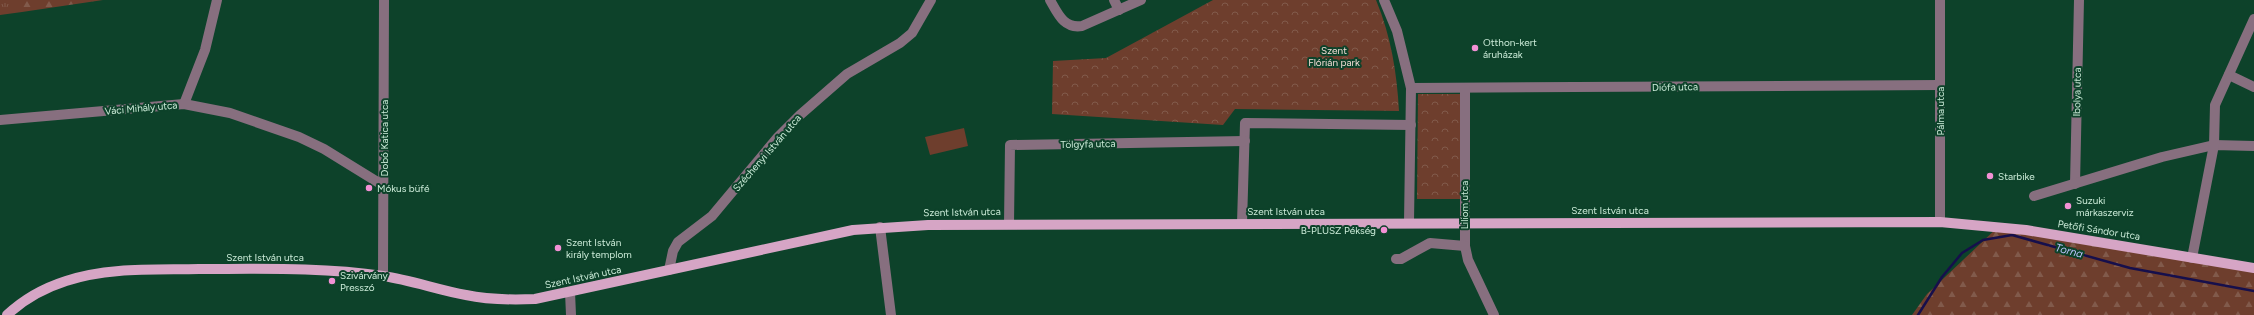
<svg xmlns="http://www.w3.org/2000/svg" width="2254" height="315" viewBox="0 0 2254 315" font-family="Figtree,sans-serif">
<style>
.grass{fill:url(#grass-tufts)}
.forest{fill:url(#forest-firs)}
.park{fill:url(#park-crowns)}
.garden{fill:#6e3e2d}
.lines{fill:none;stroke-linecap:round;stroke-linejoin:round}
.stream{stroke:#160f4c;stroke-width:2.5}
.minor{stroke:#876f7f;stroke-width:10}
.major{stroke:#d6a5c5;stroke-width:10}
.poi-dot{fill:#f391d5;stroke:#0d422a;stroke-width:1.5}
.labels{text-anchor:middle;dominant-baseline:central;stroke-width:4;stroke-linejoin:round;paint-order:stroke}
.poi-label{font-size:10px;fill:#cbebd8;stroke:#0d422a;text-anchor:start}
.park-label{font-size:10px;fill:#f4ddd6;stroke:#0d422a}
.street-label{font-size:10px;fill:#cbebd8;stroke:#0d422a}
.water-label{font-size:11px;font-style:italic;fill:#bbc2fc;stroke:#0d422a}
</style>
<defs>
<pattern id="grass-tufts" width="24" height="20" patternUnits="userSpaceOnUse"><rect width="24" height="20" fill="#6e3e2d"/><path d="M3 7l-1-3M5 7V3M7 7l1-3M15 17l-1-3M17 17v-4M19 17l1-3" fill="none" stroke="#815a4b"/></pattern>
<pattern id="forest-firs" width="22" height="20" patternUnits="userSpaceOnUse"><rect width="22" height="20" fill="#6e3e2d"/><path d="M5 1l3.5 6h-7zM16 11l3.5 6h-7z" fill="#815a4b"/></pattern>
<pattern id="park-crowns" width="20" height="18" patternUnits="userSpaceOnUse"><rect width="20" height="18" fill="#6e3e2d"/><path d="M2 6a3 3 0 1 1 6 0M12 15a3 3 0 1 1 6 0" fill="none" stroke="#815a4b"/></pattern>
</defs>
<rect width="100%" height="100%" fill="#0d422a"/>
<polygon class="grass" points="0,0 22,0 22,12 0,15"/>
<g class="forest">
<polygon points="22,0 103,0 22,12"/>
<polygon points="1998,227 2254,269 2254,315 1912,315 1927,294"/>
</g>
<g class="park">
<path d="M 1213,0 L 1376,0 C 1391,36 1397,73 1399,111 L 1235,109 L 1223,125 L 1052,114 L 1053,61 L 1106,58 Z"/>
<polygon points="1418,94 1462,94 1461,199 1417,199"/>
</g>
<polygon class="garden" points="964,128 968,146 930,155 925,137"/>
<g class="lines">
<polyline class="stream" points="1918,315 1942,277 1962,253 1983,240 2012,235 2130,268 2254,291"/>
<g class="minor">
<path d="M 1050,0 C 1058,14 1064,29 1082,26 L 1141,0"/>
<polyline points="1114,0 1119,10"/>
<polyline points="1384,0 1397,31 1411,88 1409,222"/>
<polyline points="1940,0 1940,222"/>
<polyline points="2229,75 2254,87"/>
<polyline points="1411,88 1940,85"/>
<polyline points="1465,89 1465,246 1468,260 1494,315"/>
<polyline points="184,104 205,50 217,0"/>
<polyline points="0,120 184,104 230,113 299,137 324,149 384,186"/>
<polyline points="2075,184 2079,0"/>
<polyline points="2034,196 2162,157 2214,145 2254,146"/>
<polyline points="1242,223 1245,123 1411,125"/>
<polyline points="1009,224 1010,145 1245,141"/>
<polyline points="880,227 891,315"/>
<polyline points="2192,258 2214,145 2215,105 2254,19"/>
<polyline points="1396,259 1401,259 1430,243 1465,246"/>
<polyline points="669,270 673,251 678,242 712,216 778,137 800,115 847,74 900,43 912,33 931,0"/>
<polyline points="383,276 384,0"/>
<polyline points="570,292 571,315"/>
</g>
<path class="major" d="M 7,315 C 24,299 44,288 66,281 C 108,267 155,270 199,269 C 260,269 322,267 383,276 C 411,280 438,290 466,295 C 489,300 512,300 535,299 L 853,230 L 928,225 L 1940,222 L 2026,230 L 2254,268"/>
</g>
<g class="poi-dot">
<circle cx="1475" cy="48" r="4"/>
<circle cx="1990" cy="176" r="4"/>
<circle cx="369" cy="188" r="4"/>
<circle cx="2068" cy="206" r="4"/>
<circle cx="1384" cy="230" r="4"/>
<circle cx="558" cy="248" r="4"/>
<circle cx="332" cy="281" r="4"/>
</g>
<g class="labels">
<g class="poi-label">
<text x="1483" y="42">Otthon-kert<tspan x="1483" dy="12">áruházak</tspan></text>
<text x="1998" y="176">Starbike</text>
<text x="377" y="188">Mókus büfé</text>
<text x="2076" y="200">Suzuki<tspan x="2076" dy="12">márkaszerviz</tspan></text>
<text x="1376" y="230" text-anchor="end">B-PLUSZ Pékség</text>
<text x="566" y="242">Szent István<tspan x="566" dy="12">király templom</tspan></text>
<text x="340" y="275">Szivárvány<tspan x="340" dy="12">Presszó</tspan></text>
</g>
<g class="park-label">
<text x="1334" y="50">Szent<tspan x="1334" dy="12">Flórián park</tspan></text>
</g>
<g class="street-label">
<text transform="translate(1675 87) rotate(-1)">Diófa utca</text>
<text transform="translate(2077 92) rotate(-89)">Ibolya utca</text>
<text transform="translate(141 108) rotate(-5)">Váci Mihály utca</text>
<text transform="translate(1940 111) rotate(-90)">Pálma utca</text>
<text transform="translate(384 138) rotate(-90)">Dobó Katica utca</text>
<text transform="translate(1088 144) rotate(-1)">Tölgyfa utca</text>
<text transform="translate(767 153) rotate(-49)">Széchenyi István utca</text>
<text transform="translate(1464 205) rotate(-90)">Liliom utca</text>
<text x="1610" y="210">Szent István utca</text>
<text x="1286" y="211">Szent István utca</text>
<text transform="translate(962 212) rotate(-1)">Szent István utca</text>
<text transform="translate(2099 230) rotate(9)">Petőfi Sándor utca</text>
<text x="265" y="257">Szent István utca</text>
<text transform="translate(583 277) rotate(-12)">Szent István utca</text>
</g>
<g class="water-label">
<text transform="translate(2069 251) rotate(15)">Torna</text>
</g>
</g>
</svg>
